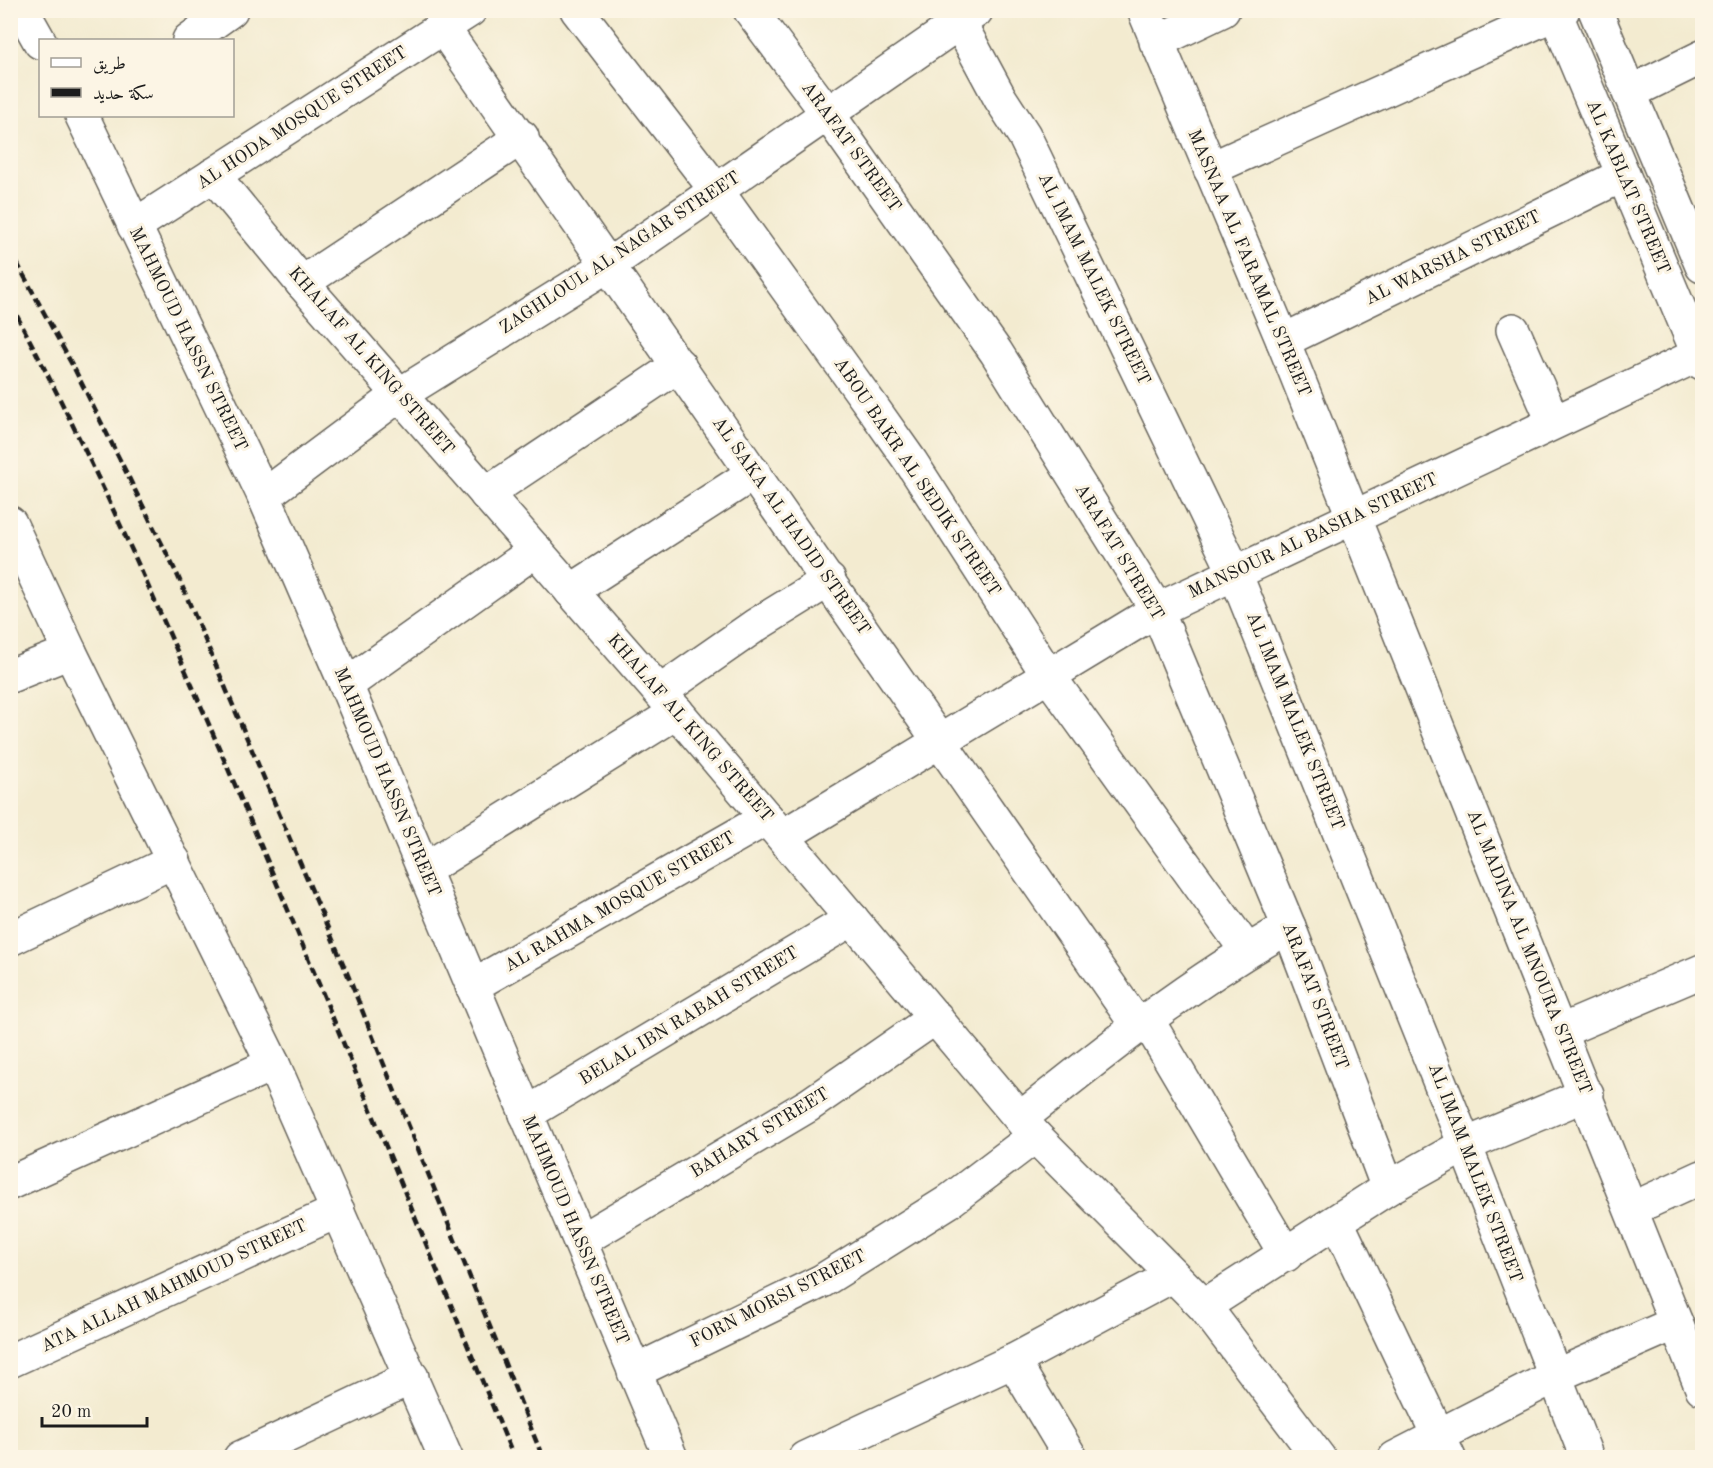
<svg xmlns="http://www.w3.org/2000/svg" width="1713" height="1468" viewBox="0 0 1713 1468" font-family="'Old Standard TT',Amiri,serif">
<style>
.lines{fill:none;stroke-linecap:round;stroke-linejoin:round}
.minor-casing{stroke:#67645b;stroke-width:36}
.minor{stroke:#fff;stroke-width:33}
.rail{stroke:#1c1c1c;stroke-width:4.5;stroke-dasharray:9 4.5;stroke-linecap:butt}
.labels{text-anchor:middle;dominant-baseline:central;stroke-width:6;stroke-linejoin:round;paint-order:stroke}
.street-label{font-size:18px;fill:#1c1c1c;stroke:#fcf5e5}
</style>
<rect width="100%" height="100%" fill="#fcf5e5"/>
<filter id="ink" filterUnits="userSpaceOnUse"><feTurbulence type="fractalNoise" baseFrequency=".0167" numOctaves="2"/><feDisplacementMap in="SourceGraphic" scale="12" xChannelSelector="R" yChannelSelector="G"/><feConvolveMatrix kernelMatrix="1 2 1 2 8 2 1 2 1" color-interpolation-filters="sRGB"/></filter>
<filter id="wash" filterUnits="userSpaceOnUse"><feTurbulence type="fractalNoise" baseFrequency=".008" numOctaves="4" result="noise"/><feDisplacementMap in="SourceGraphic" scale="24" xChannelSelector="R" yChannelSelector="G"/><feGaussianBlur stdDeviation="1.35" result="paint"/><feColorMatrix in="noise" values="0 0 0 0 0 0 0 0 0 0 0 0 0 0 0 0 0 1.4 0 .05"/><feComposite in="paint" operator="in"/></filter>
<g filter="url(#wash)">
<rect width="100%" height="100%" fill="#f3ebd0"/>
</g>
<g filter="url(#ink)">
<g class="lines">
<defs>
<g id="minor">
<polyline points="22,10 40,42"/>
<polyline points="577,10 716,190 870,404 911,462 1048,675 1247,951"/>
<polyline points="750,10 828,114 996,352 1157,610 1289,927 1388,1188"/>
<polyline points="949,10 959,22 1000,98 1024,135 1235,573 1465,1145 1587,1458"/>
<polyline points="1144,10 1283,341 1702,1388"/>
<polyline points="1554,10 1702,363"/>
<polyline points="1595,10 1702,266"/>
<polyline points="443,28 1137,1025"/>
<polyline points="189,40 231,10"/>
<polyline points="1156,42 1223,10"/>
<polyline points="1629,93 1702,57"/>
<polyline points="82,116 264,496 346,685 671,1458"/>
<polyline points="1210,169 1563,10"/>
<polyline points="213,175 302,283 677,712 1035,1136 1204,1306 1319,1458"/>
<polyline points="134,226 470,10"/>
<polyline points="302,283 522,137"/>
<polyline points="1513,330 1553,421"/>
<polyline points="1283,341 1623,175"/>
<polyline points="486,494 679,365"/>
<polyline points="264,496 399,395 610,264 976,11"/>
<polyline points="10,523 70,652 273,1064 446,1458"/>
<polyline points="571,591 754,473"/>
<polyline points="10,676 70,652"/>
<polyline points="346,685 536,550"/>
<polyline points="660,692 756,625 829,580"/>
<polyline points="783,836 1157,610 1702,353"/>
<polyline points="424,870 677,712"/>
<polyline points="10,939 174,861"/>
<polyline points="472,986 767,818"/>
<polyline points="1146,1018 1286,1255"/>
<polyline points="1561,1031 1702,971"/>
<polyline points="526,1114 852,919"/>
<path d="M 1021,1118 C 1107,1049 1192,981 1289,927"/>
<polyline points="10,1183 273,1064"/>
<polyline points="1632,1209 1702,1177"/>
<polyline points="1337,1222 1449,1458"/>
<polyline points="580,1241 809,1105 936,1017"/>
<polyline points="1204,1306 1388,1188 1465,1145 1587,1094"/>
<polyline points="10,1361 338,1211"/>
<polyline points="1013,1361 1071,1458"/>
<polyline points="634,1372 822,1281 948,1202 1035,1136"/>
<polyline points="240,1458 412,1377"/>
<polyline points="805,1458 1013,1361 1172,1276"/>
<polyline points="1395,1458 1555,1376 1676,1323"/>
</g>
</defs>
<use href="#minor" class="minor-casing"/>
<use href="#minor" class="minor"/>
<g class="rail">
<polyline points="10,250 75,370 177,574 347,973 543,1458"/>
<path d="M 10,303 C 100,470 175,645 250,820 C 340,1032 426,1245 514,1458"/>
</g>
</g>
</g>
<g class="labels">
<g class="street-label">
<text transform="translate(302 118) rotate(-33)">AL HODA MOSQUE STREET</text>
<text transform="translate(851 147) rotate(54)">ARAFAT STREET</text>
<text transform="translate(1628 187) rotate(67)">AL KABLAT STREET</text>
<text transform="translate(620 253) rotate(-33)">ZAGHLOUL AL NAGAR STREET</text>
<text transform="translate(1453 258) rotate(-26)">AL WARSHA STREET</text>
<text transform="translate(1249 263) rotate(67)">MASNAA AL FARAMAL STREET</text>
<text transform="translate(1094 279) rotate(64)">AL IMAM MALEK STREET</text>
<text transform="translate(188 339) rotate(64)">MAHMOUD HASSN STREET</text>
<text transform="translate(371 361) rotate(49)">KHALAF AL KING STREET</text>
<text transform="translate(917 477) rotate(56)">ABOU BAKR AL SEDIK STREET</text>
<text transform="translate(791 526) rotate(55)">AL SAKA AL HADID STREET</text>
<text transform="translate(1313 536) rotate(-25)">MANSOUR AL BASHA STREET</text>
<text transform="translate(1119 552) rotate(59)">ARAFAT STREET</text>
<text transform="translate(1295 721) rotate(68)">AL IMAM MALEK STREET</text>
<text transform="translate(690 728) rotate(49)">KHALAF AL KING STREET</text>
<text transform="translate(387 782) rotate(67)">MAHMOUD HASSN STREET</text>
<text transform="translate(620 902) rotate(-30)">AL RAHMA MOSQUE STREET</text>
<text transform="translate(1529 952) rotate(68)">AL MADINA AL MNOURA STREET</text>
<text transform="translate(1315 996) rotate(69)">ARAFAT STREET</text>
<text transform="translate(689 1016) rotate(-31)">BELAL IBN RABAH STREET</text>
<text transform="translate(760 1133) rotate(-31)">BAHARY STREET</text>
<text transform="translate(1475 1173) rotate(69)">AL IMAM MALEK STREET</text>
<text transform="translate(575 1230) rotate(67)">MAHMOUD HASSN STREET</text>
<text transform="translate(174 1286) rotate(-25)">ATA ALLAH MAHMOUD STREET</text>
<text transform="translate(778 1299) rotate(-27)">FORN MORSI STREET</text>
</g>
</g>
<rect width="1713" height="1468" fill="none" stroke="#fcf5e5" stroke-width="36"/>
<rect x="39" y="39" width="195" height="78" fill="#fcf5e5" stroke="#a29e95" stroke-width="1.5"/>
<rect x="51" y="58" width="30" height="9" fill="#ffffff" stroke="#a29e95" stroke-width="1.5"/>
<text x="93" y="69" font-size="18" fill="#1c1c1c">طريق</text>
<rect x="51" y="88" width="30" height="9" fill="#1c1c1c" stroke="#a29e95" stroke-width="1.5"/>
<text x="93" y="99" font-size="18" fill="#1c1c1c">سكة حديد</text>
<path d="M42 1417v9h105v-9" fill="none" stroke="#1c1c1c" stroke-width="3"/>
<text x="51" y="1417" font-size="18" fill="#1c1c1c" stroke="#fcf5e5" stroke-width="4.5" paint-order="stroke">20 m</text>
</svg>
